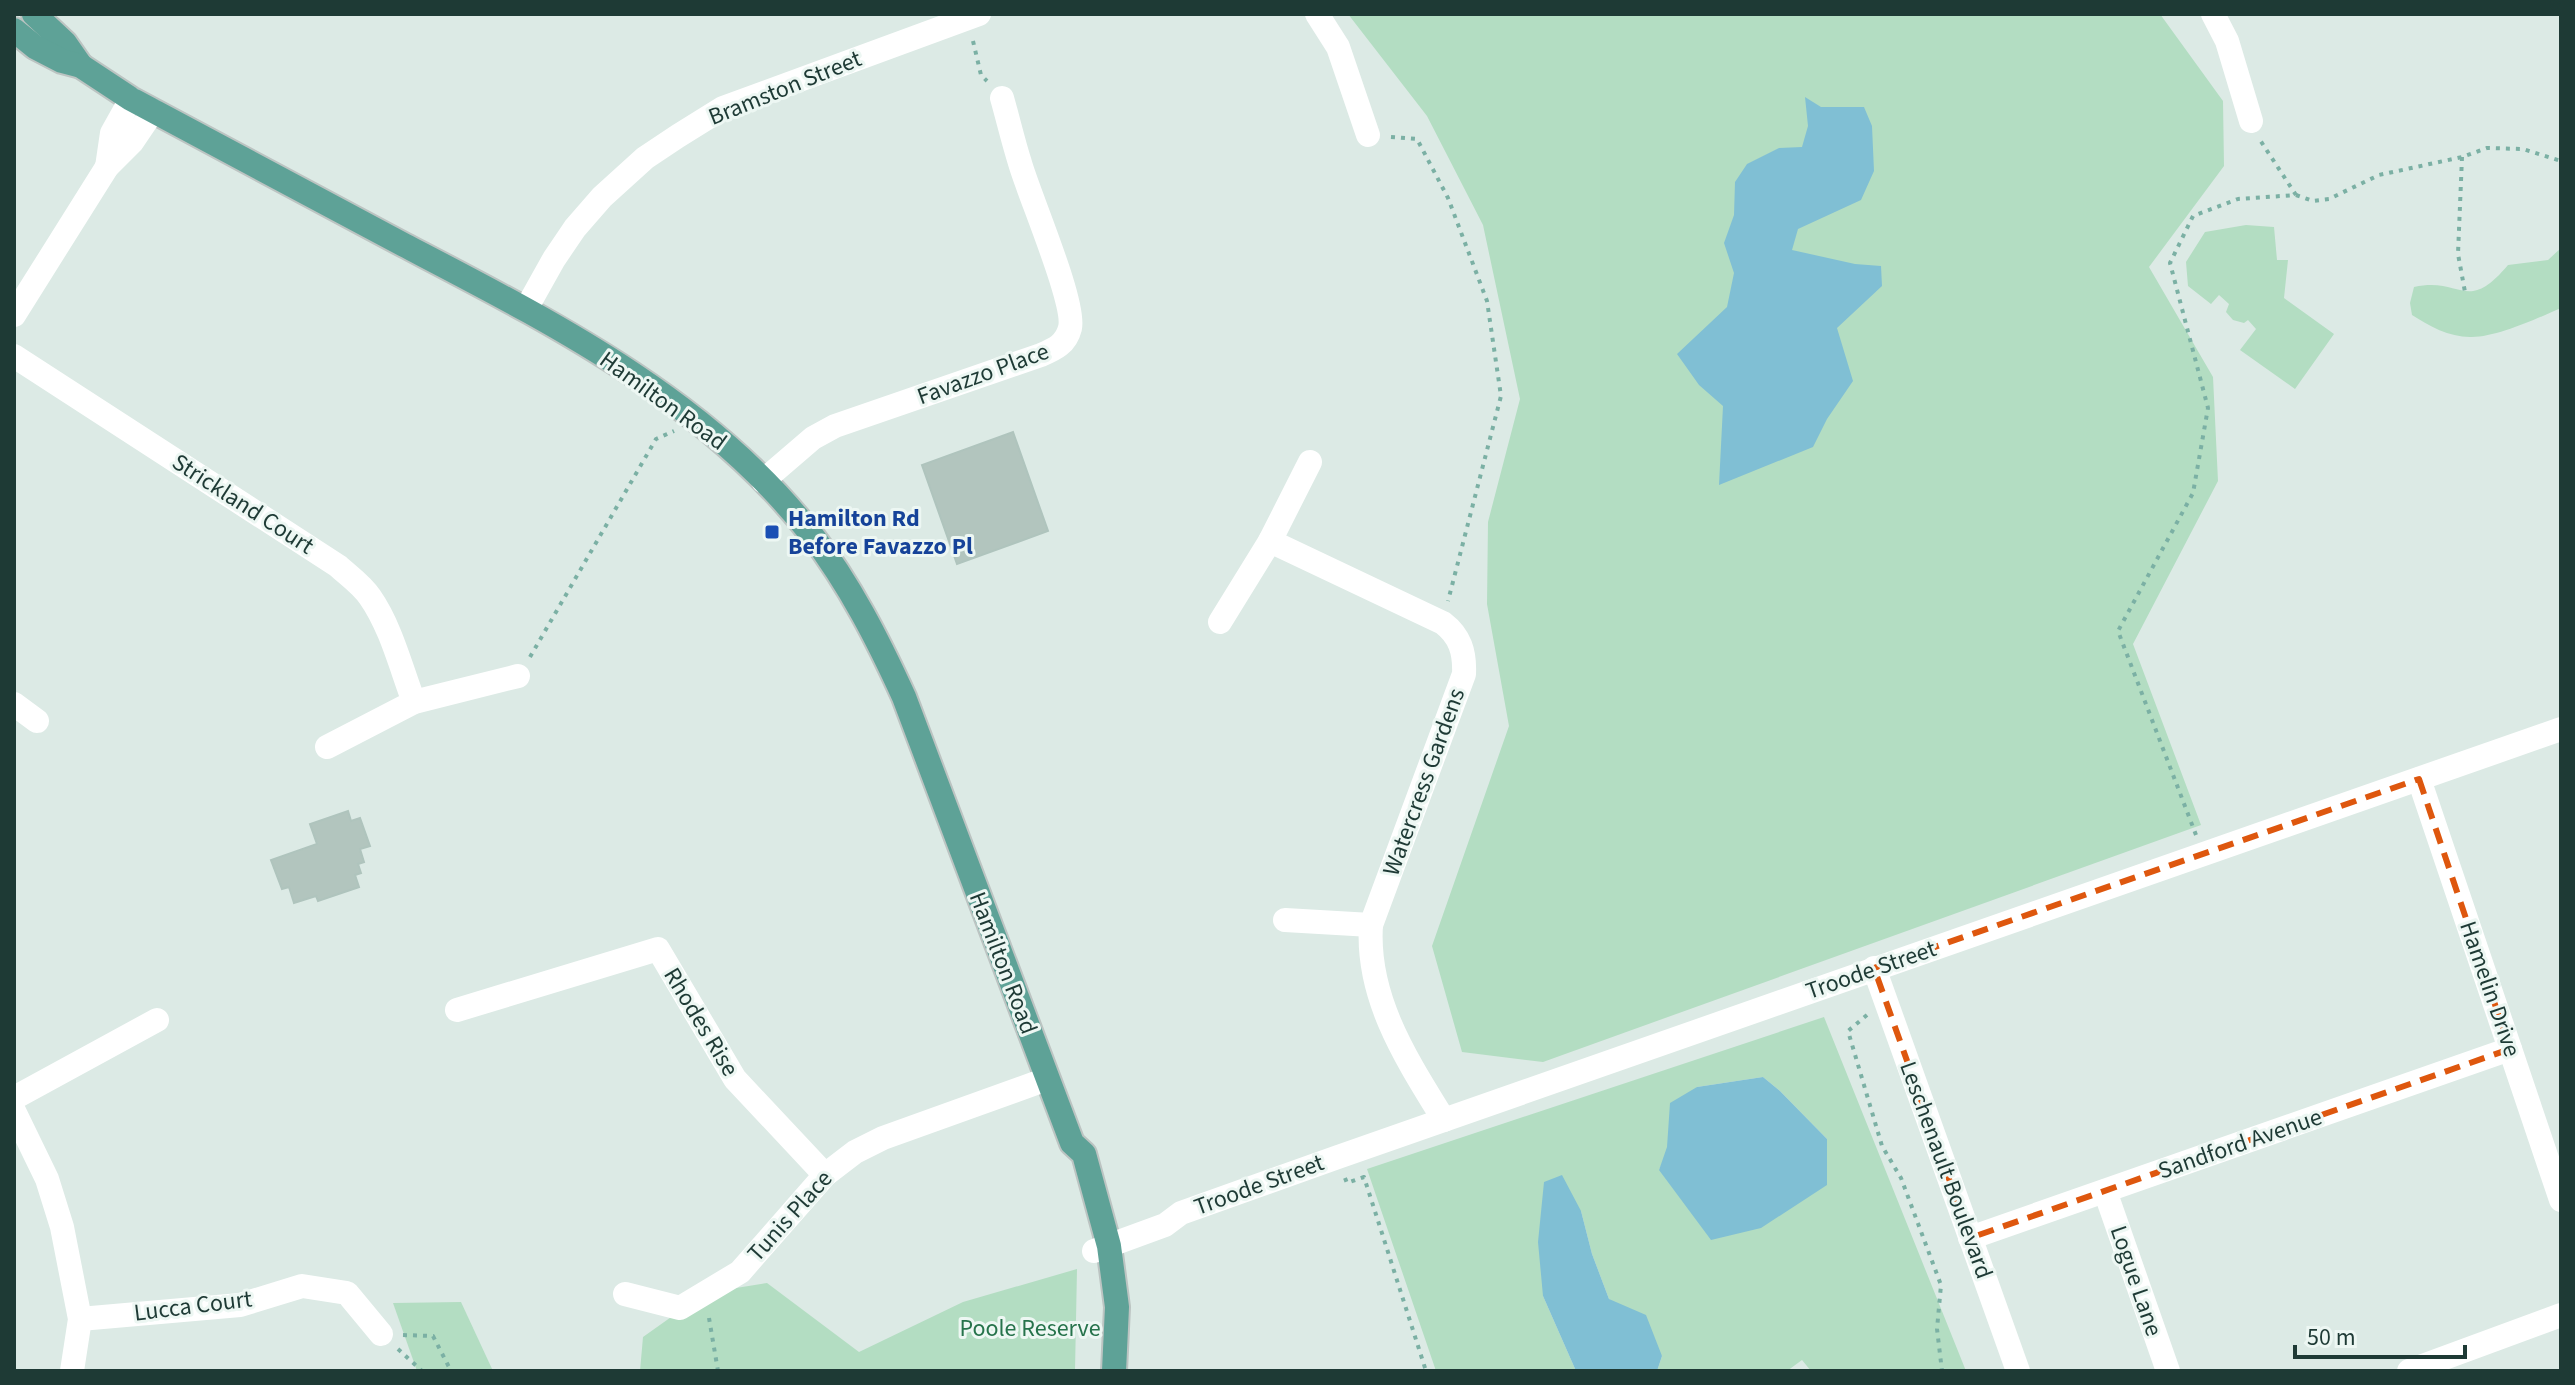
<svg xmlns="http://www.w3.org/2000/svg" width="2575" height="1385" viewBox="0 0 2575 1385" font-family="'Source Sans 3',sans-serif">
<style>
.green{fill:#b3ddc2;fill-rule:evenodd}
.water{fill:#80bfd4}
.building{fill:#b2c5be;stroke:#afc4bd;stroke-width:2}
.lines{fill:none;stroke-linecap:round;stroke-linejoin:round}
.major-casing{stroke:#bcc4c2;stroke-width:28}
.path{stroke:#7bb0a4;stroke-width:4;stroke-dasharray:4 6;stroke-linecap:butt}
.minor{stroke:#fff;stroke-width:24}
.major{stroke:#5ea297;stroke-width:24}
.marked{fill:none;stroke:#de570e;stroke-width:6;stroke-dasharray:16 10;stroke-linejoin:round}
.transit-dot{fill:#1a4fb4;stroke:#edf7f3;stroke-width:3}
.labels{text-anchor:middle;dominant-baseline:central;stroke-width:6;stroke-linejoin:round;paint-order:stroke}
.street-label{font-size:24px;fill:#1e3a35;stroke:#edf7f3}
.transit-label{font-size:24px;font-weight:bold;fill:#164399;stroke:#edf7f3;text-anchor:start}
.park-label{font-size:24px;fill:#26734b;stroke:#edf7f3}
</style>
<rect width="100%" height="100%" fill="#dceae5"/>
<g class="green">
<polygon points="1348,14 2160,14 2223,101 2224,166 2149,267 2213,377 2218,481 2133,644 2201,825 1543,1062 1462,1052 1432,946 1509,726 1487,604 1488,522 1520,399 1483,225 1427,116"/>
<polygon points="2246,225 2274,227 2277,260 2288,260 2284,298 2334,334 2295,389 2240,350 2256,329 2248,320 2244,323 2233,320 2226,312 2229,304 2219,295 2211,304 2188,286 2186,262 2205,232"/>
<path d="M 2561,248 L 2561,308 C 2538,318 2495,338 2470,337 C 2449,337 2429,326 2412,315 L 2410,303 L 2414,287 C 2462,276 2466,315 2508,265 L 2548,260 Z"/>
<path d="M 1824,1017 L 1966,1371 L 1811,1371 L 1802,1360 L 1787,1371 L 1657,1371 L 1662,1356 L 1609,1299 L 1592,1254 L 1581,1211 L 1543,1296 L 1576,1371 L 1436,1371 L 1367,1169 ZM 1763,1077 L 1780,1091 L 1827,1139 L 1659,1170 L 1697,1087 Z"/>
<polygon points="1077,1269 1075,1371 640,1371 643,1337 705,1293 767,1283 859,1352 963,1302"/>
<polygon points="461,1302 493,1371 417,1371 393,1303"/>
</g>
<g class="water">
<polygon points="1805,97 1821,107 1864,107 1872,126 1874,171 1861,200 1798,229 1792,250 1855,264 1881,266 1882,286 1837,328 1853,381 1827,419 1813,447 1719,485 1723,406 1699,385 1677,354 1727,307 1734,273 1724,243 1734,215 1735,182 1747,164 1779,148 1802,147 1808,126"/>
<polygon points="1763,1077 1780,1091 1827,1139 1827,1185 1761,1228 1711,1240 1659,1170 1667,1147 1670,1103 1697,1087"/>
<polygon points="1562,1175 1581,1211 1592,1254 1609,1299 1646,1315 1662,1356 1657,1371 1576,1371 1543,1296 1538,1242 1544,1182"/>
</g>
<g class="building">
<polygon points="1013,432 1048,531 957,564 922,465"/>
<polygon points="348,811 351,821 360,818 370,846 360,849 364,862 358,864 361,873 355,875 359,887 318,901 316,896 294,903 289,887 282,889 271,860 317,844 310,824"/>
</g>
<g class="lines">
<defs>
<g id="major">
<polyline points="34,14 65,43 81,66"/>
<path d="M 14,30 L 35,47 L 62,61 L 81,66 L 131,99 C 222,148 313,197 404,245 C 551,322 707,400 811,534 C 850,585 878,640 904,697 L 1072,1143 L 1084,1154 L 1109,1246 L 1117,1307 L 1114,1371"/>
</g>
</defs>
<use href="#major" class="major-casing"/>
<g class="path">
<polyline points="973,41 981,75 987,81"/>
<polyline points="1391,137 1417,139 1448,198 1487,301 1501,396 1448,601"/>
<polyline points="2462,157 2458,254 2465,292"/>
<polyline points="2296,195 2313,201 2329,199 2379,175 2462,157 2487,148 2523,149 2561,161"/>
<polyline points="530,657 656,439 674,431"/>
<polyline points="2196,835 2118,631 2193,493 2208,408 2170,263 2193,216 2238,199 2296,195 2260,140"/>
<polyline points="1867,1015 1848,1031 1882,1146 1901,1178 1941,1285 1937,1329 1942,1371"/>
<polyline points="1345,1178 1347,1183 1364,1177 1426,1371"/>
<polyline points="709,1318 718,1371"/>
<polyline points="403,1335 433,1336 451,1371"/>
<polyline points="398,1349 422,1371"/>
</g>
<g class="minor">
<polyline points="1317,14 1338,47 1368,135"/>
<polyline points="2213,14 2227,41 2251,121"/>
<polyline points="107,167 112,133 131,99"/>
<polyline points="526,309 554,259 575,228 602,197 645,158 678,136 723,108 979,14"/>
<polyline points="14,315 107,167 132,142 153,111"/>
<path d="M 14,356 L 338,566 C 349,576 362,585 370,597 C 391,627 401,668 414,702"/>
<path d="M 763,481 L 813,438 L 835,426 L 1041,355 C 1055,349 1066,344 1070,328 C 1076,303 1029,195 1020,163 C 1013,141 1008,119 1002,98"/>
<path d="M 1270,541 L 1443,623 C 1460,636 1465,652 1464,674 L 1371,925 C 1366,998 1407,1060 1444,1120"/>
<polyline points="1220,622 1270,541 1310,462"/>
<polyline points="14,704 37,721"/>
<polyline points="327,747 414,702 518,676"/>
<polyline points="2419,779 2561,1200"/>
<polyline points="1285,920 1371,925"/>
<polyline points="1874,968 2018,1371"/>
<polyline points="457,1010 658,949 735,1079 825,1175"/>
<polyline points="14,1098 157,1020"/>
<polyline points="14,1111 47,1179 62,1227 80,1319 72,1371"/>
<polyline points="2105,1191 2168,1371"/>
<polyline points="1970,1238 2510,1049"/>
<polyline points="1094,1251 1165,1225 1181,1213 1338,1157 2561,729"/>
<polyline points="625,1294 680,1308 740,1272 825,1175 855,1152 883,1138 1047,1079"/>
<polyline points="80,1319 240,1305 302,1286 347,1293 381,1334"/>
<polyline points="2409,1371 2561,1315"/>
</g>
<use href="#major" class="major"/>
</g>
<path class="marked" d="M 2419,779 L 2510,1049 L 1970,1238 L 1874,968 Z"/>
<rect class="transit-dot" x="764" y="524" width="16" height="16" rx="4"/>
<g class="labels">
<g class="street-label">
<text transform="translate(785 88) rotate(-22)">Bramston Street</text>
<text transform="translate(983 374) rotate(-20)">Favazzo Place</text>
<text transform="translate(663 401) rotate(36)">Hamilton Road</text>
<text transform="translate(243 504) rotate(33)">Strickland Court</text>
<text transform="translate(1424 782) rotate(-70)">Watercress Gardens</text>
<text transform="translate(1003 963) rotate(69)">Hamilton Road</text>
<text transform="translate(1871 970) rotate(-19)">Troode Street</text>
<text transform="translate(2490 989) rotate(71)">Hamelin Drive</text>
<text transform="translate(701 1022) rotate(59)">Rhodes Rise</text>
<text transform="translate(2240 1144) rotate(-19)">Sandford Avenue</text>
<text transform="translate(1946 1170) rotate(70)">Leschenault Boulevard</text>
<text transform="translate(1259 1185) rotate(-20)">Troode Street</text>
<text transform="translate(790 1216) rotate(-48)">Tunis Place</text>
<text transform="translate(2136 1281) rotate(71)">Logue Lane</text>
<text transform="translate(193 1306) rotate(-7)">Lucca Court</text>
</g>
<g class="transit-label">
<text x="788" y="518">Hamilton Rd<tspan x="788" dy="28">Before Favazzo Pl</tspan></text>
</g>
<g class="park-label">
<text x="1030" y="1328">Poole Reserve</text>
</g>
</g>
<rect width="2575" height="1385" fill="none" stroke="#1e3a35" stroke-width="32"/>
<path d="M2295 1345v12h170v-12" fill="none" stroke="#1e3a35" stroke-width="4"/>
<text x="2307" y="1345" font-size="24" fill="#1e3a35" stroke="#edf7f3" stroke-width="6" paint-order="stroke">50 m</text>
</svg>
